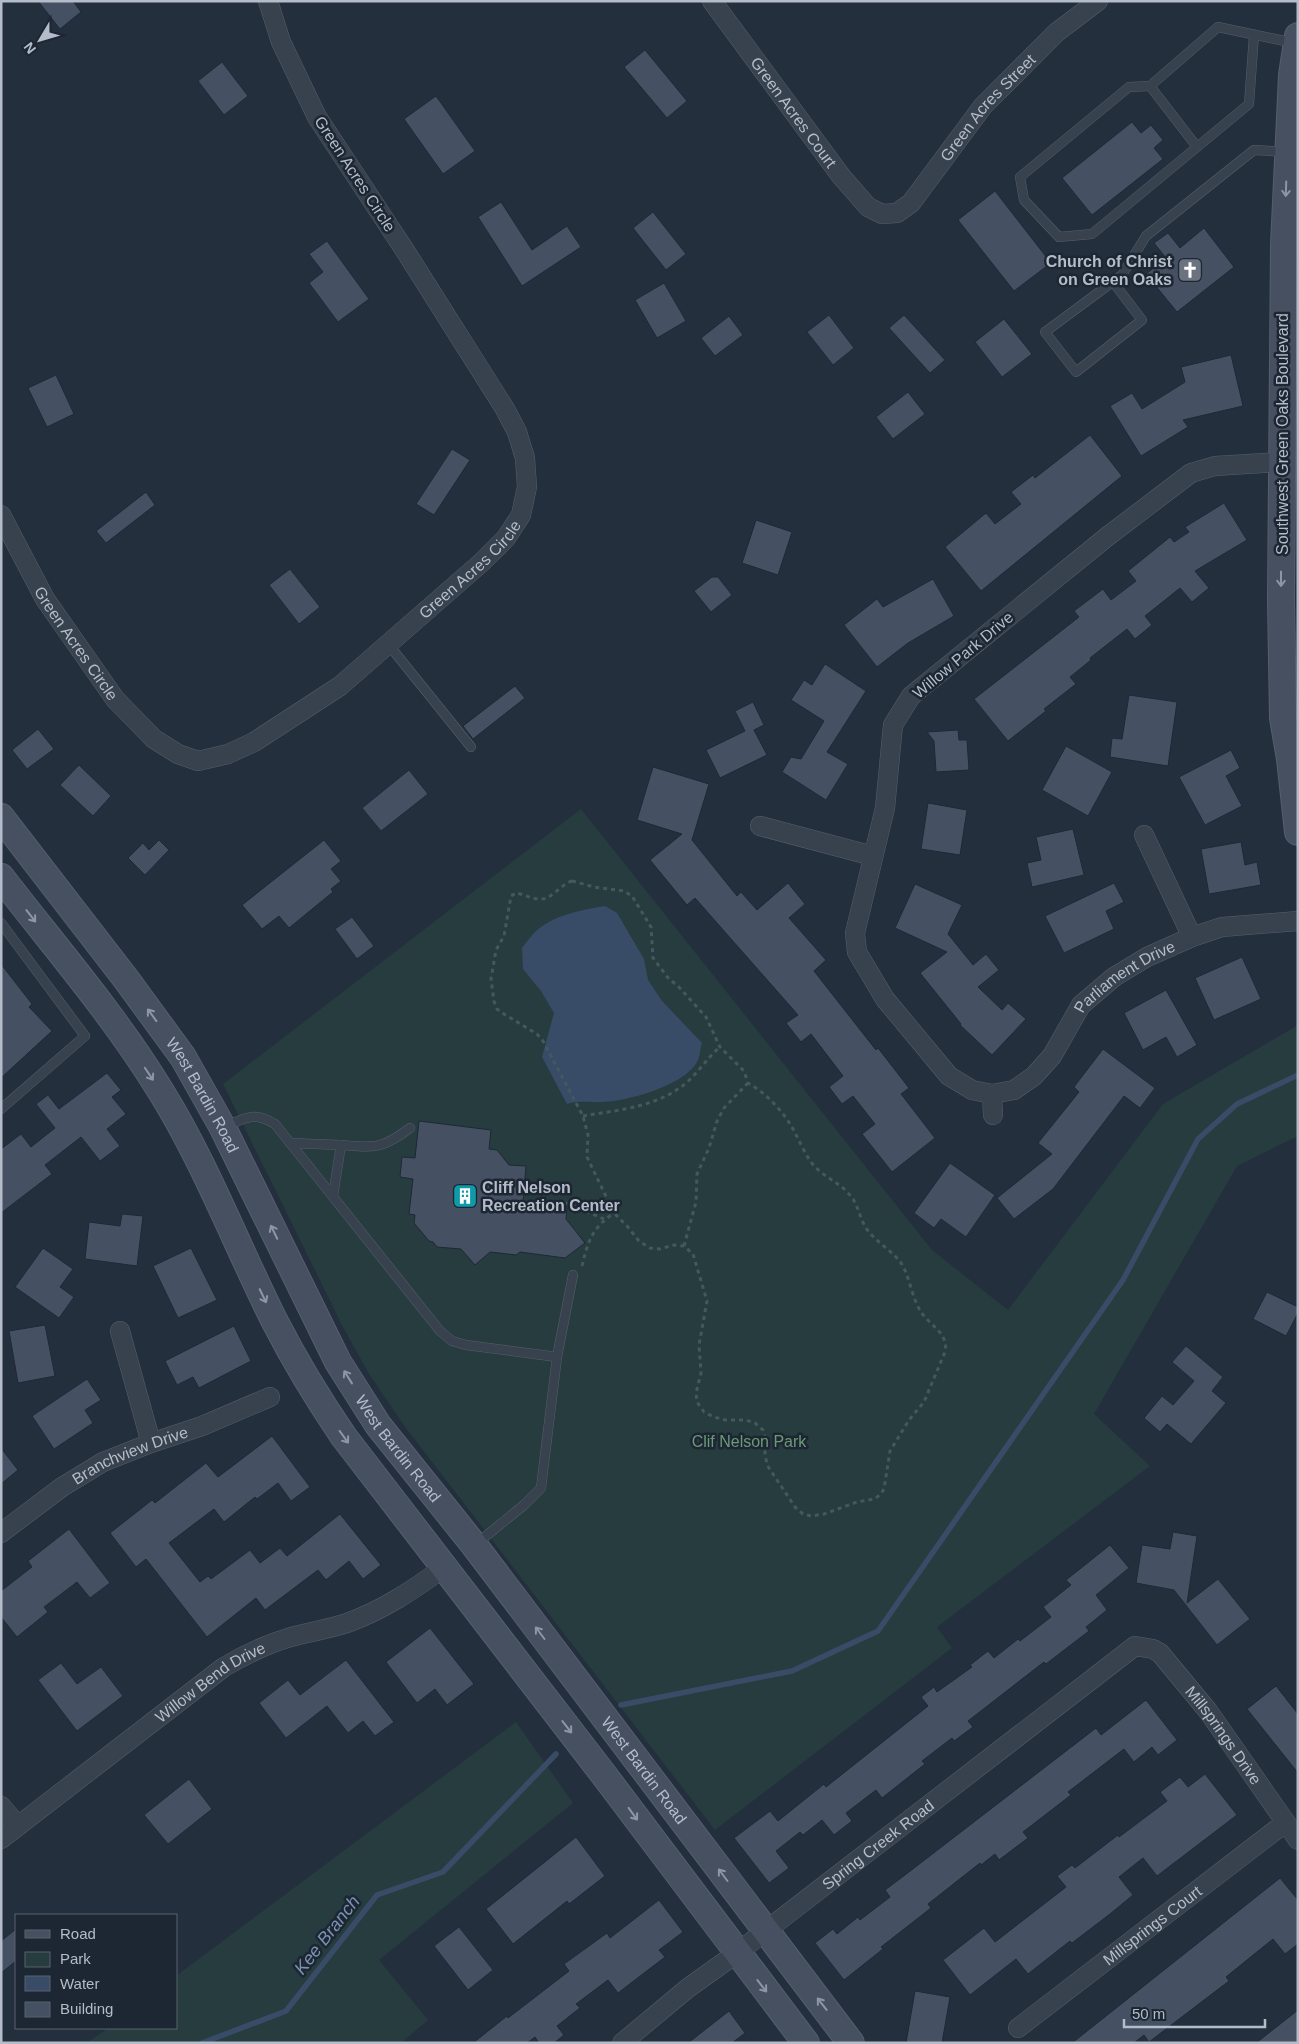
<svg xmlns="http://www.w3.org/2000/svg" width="1299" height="2044" viewBox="0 0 1299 2044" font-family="Helvetica,sans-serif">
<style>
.green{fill:#263c3f}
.water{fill:#394c67}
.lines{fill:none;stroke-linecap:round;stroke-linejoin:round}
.stream{stroke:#394c67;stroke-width:5.5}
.building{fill:#455162;stroke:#1f2835}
.lane-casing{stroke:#565f6c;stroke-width:10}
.street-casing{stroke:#565f6c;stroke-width:20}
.secondary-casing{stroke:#565f6c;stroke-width:28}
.path{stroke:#44595c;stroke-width:3;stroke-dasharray:4 4;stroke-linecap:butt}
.lane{stroke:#38414e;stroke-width:9}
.street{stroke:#38414e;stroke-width:19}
.secondary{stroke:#465061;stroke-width:26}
.oneway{stroke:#8e96a5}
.labels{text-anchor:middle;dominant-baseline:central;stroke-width:5;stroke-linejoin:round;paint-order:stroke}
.street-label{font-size:16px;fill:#b4bcc9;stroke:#1d2633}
.poi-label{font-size:16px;font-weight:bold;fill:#b4bcc9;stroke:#1d2633;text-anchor:end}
.park-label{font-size:16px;fill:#6b9a76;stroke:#1d2633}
.water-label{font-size:18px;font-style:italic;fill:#7c92b1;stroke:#1d2633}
</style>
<rect width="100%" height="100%" fill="#242f3e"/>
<g class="green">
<polygon points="581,809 932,1250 1008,1310 1163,1104 1298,1025 1298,1136 1237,1166 1094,1414 1150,1466 937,1627 952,1648 715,1830 406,1428 369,1374 343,1327 223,1084"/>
<polygon points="516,1722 573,1803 379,1960 428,2020 401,2043 87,2043 108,2028 176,2028 176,1976"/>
</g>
<path class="water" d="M 605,906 L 617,913 L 644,959 L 648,980 L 662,1001 L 702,1043 C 700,1049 700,1057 697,1062 C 685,1085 626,1102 601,1102 C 587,1103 581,1100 567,1104 L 542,1057 L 554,1013 L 541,991 L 523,969 L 522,948 C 526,943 530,937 535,932 C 553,915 581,910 605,906 Z"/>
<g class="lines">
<g class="stream">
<polyline points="621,1705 792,1671 878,1631 1123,1280 1198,1139 1237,1104 1298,1075"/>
<polyline points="202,2043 286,2011 377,1895 443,1872 556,1754"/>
</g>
</g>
<g class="building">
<polygon points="38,1 73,1 81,12 60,29"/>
<polygon points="645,50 687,101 667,118 624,67"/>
<polygon points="222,62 248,96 224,115 198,81"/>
<polygon points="436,96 475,151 443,174 404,119"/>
<polygon points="1132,122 1141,133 1151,125 1163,140 1154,148 1163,159 1092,215 1062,178"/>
<polygon points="995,191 1051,263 1014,291 958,220"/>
<polygon points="501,202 532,250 567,226 581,247 522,286 478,217"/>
<polygon points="653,212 686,254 666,270 633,228"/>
<polygon points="1204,228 1234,267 1177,312 1146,274 1166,258 1154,243 1168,233 1180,248"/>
<polygon points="327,241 369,299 338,322 309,283 323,272 309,254"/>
<polygon points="664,283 686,321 657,338 635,300"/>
<polygon points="829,315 854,348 833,365 807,332"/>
<polygon points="904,315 945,360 930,373 889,328"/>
<polygon points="729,316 743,335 715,356 701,338"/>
<polygon points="1004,319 1032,354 1002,377 975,342"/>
<polygon points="1231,355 1243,406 1183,420 1188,427 1141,456 1110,406 1132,393 1142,409 1185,382 1181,367"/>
<polygon points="56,375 74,414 47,427 28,388"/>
<polygon points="908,392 925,414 893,439 876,417"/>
<polygon points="1090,435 1122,476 981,591 945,547 986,513 995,524 1021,504 1011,492 1033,475 1035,478"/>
<polygon points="452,449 470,460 434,515 416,504"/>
<polygon points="146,492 155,505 106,543 96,531"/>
<polygon points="1224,503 1247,540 1195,571 1209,588 1192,602 1180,588 1145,616 1152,625 1135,639 1127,629 1090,658 1091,660 1070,677 1076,684 1044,709 1046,711 1008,741 974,699 1079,617 1074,611 1103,589 1111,600 1136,581 1128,571 1170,537 1174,542 1189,532 1185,527"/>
<polygon points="756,520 792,532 778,575 742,563"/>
<polygon points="290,569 320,607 299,624 269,585"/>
<polygon points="712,577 718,577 732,595 711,612 694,591"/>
<polygon points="933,579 954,616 908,643 877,667 844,625 877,599 883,607"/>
<polygon points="825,664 866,691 827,752 848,764 826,800 782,772 791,757 801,759 824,721 791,700 804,680 812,685"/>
<polygon points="515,686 525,698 473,739 463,726"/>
<polygon points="1129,695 1177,702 1168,766 1110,757 1112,738 1122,739"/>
<polygon points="753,702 764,725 754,730 767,755 720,778 706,750 745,731 735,711"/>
<polygon points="38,729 54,749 27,769 12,750"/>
<polygon points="958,730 959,740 967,740 969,770 936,772 934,741 927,732"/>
<polygon points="1066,746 1112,772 1088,816 1042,790"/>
<polygon points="1231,750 1240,768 1226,776 1242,806 1205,825 1179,777"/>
<polygon points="79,765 111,796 93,816 60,785"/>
<polygon points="653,767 709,784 692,840 737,896 741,892 757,910 788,883 805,904 789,918 826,960 814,971 876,1050 878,1048 909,1088 901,1094 935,1138 892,1172 862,1134 875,1124 853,1096 842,1104 829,1087 843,1076 811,1034 801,1042 786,1023 798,1015 695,898 687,905 650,860 682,834 637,820"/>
<polygon points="409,770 428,794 381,831 362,808"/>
<polygon points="928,803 967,810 960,855 921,849"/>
<polygon points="1073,829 1084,875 1032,887 1027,863 1041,860 1036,837"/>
<polygon points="159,840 169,850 145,875 128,858 143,843 149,850"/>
<polygon points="324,840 341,861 331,869 341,881 331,889 333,892 289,928 279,916 262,929 242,905"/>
<polygon points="1241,842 1245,865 1257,862 1261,885 1209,894 1201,849"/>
<polygon points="1114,883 1124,902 1106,911 1114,929 1064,953 1045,916"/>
<polygon points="915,884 962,905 948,934 973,965 986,954 999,970 978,987 1002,1010 1008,1003 1026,1019 992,1055 960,1025 961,1024 920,973 947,952 895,928"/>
<polygon points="352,917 374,946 357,959 335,929"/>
<polygon points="1242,957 1261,999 1214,1020 1195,978"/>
<polygon points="1,964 32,1004 29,1007 52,1031 1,1078"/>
<polygon points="1166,990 1197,1045 1177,1057 1166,1037 1143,1050 1124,1013"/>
<polygon points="1103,1049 1155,1088 1140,1108 1124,1096 1053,1189 1014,1219 997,1198 1052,1154 1038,1143 1079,1092 1074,1087"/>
<polygon points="107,1073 121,1090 112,1097 126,1114 107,1129 120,1146 100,1161 81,1137 45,1165 52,1174 1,1213 1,1149 21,1134 31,1147 55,1128 36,1104 48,1095 59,1109"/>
<polygon points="419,1121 491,1130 489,1149 497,1150 509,1165 526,1166 523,1202 567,1208 566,1219 585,1243 565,1258 520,1252 516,1255 490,1252 475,1265 461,1249 437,1247 433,1242 429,1241 414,1223 415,1215 409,1214 413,1179 400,1177 402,1157 415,1158"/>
<polygon points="950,1163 995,1195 966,1237 941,1219 934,1228 914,1213"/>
<polygon points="122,1214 143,1216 137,1266 85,1259 89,1222 120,1226"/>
<polygon points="43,1248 73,1269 60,1287 74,1297 59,1318 15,1287"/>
<polygon points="191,1248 217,1300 178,1318 153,1266"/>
<polygon points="1267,1292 1298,1307 1298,1313 1286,1336 1253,1319"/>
<polygon points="45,1325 55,1376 18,1383 9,1331"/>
<polygon points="234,1326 251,1361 199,1388 193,1377 177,1385 165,1361"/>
<polygon points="1186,1346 1223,1377 1212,1391 1226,1403 1191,1444 1167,1424 1160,1432 1144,1418 1162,1396 1173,1405 1194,1381 1172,1362"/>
<polygon points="87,1379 101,1400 85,1410 93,1423 54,1449 32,1416"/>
<polygon points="272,1436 310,1487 291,1501 278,1483 257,1499 255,1497 224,1522 214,1509 169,1543 200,1582 208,1576 211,1579 250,1550 260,1563 280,1548 287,1556 340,1514 381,1565 363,1579 349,1561 326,1580 318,1570 265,1610 256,1598 207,1637 146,1559 136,1567 110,1533 152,1500 155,1503 206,1463 218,1477"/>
<polygon points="1,1448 18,1470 1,1484"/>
<polygon points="69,1529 110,1583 90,1598 77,1582 44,1607 48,1612 17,1637 1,1617 1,1591 32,1567 28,1561"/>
<polygon points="1173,1532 1197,1536 1187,1603 1218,1579 1250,1619 1217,1645 1174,1590 1136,1583 1142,1545 1170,1549"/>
<polygon points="1110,1545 1129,1568 1096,1595 1107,1610 1086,1627 1089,1631 1046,1664 1044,1662 968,1721 973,1727 954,1741 952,1738 922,1761 925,1764 882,1798 876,1790 846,1813 852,1821 834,1835 822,1820 803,1835 800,1832 776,1851 789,1868 769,1883 734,1838 770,1811 778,1821 824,1784 826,1787 928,1706 921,1697 934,1687 937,1692 972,1667 970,1665 988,1651 994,1658 1018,1639 1020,1641 1051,1617 1043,1607 1071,1585 1066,1580"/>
<polygon points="430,1628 474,1684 447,1705 435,1689 417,1703 386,1662"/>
<polygon points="346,1660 394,1722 375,1736 363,1721 348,1733 327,1706 286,1738 259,1703 288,1680 300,1695"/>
<polygon points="61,1663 77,1684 101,1667 123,1696 77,1731 38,1680"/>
<polygon points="1276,1686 1298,1714 1298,1773 1247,1709"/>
<polygon points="1146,1700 1177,1740 1158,1755 1152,1747 1134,1762 1124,1749 1068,1792 1071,1795 1023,1832 1028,1838 999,1860 995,1854 981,1865 980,1863 928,1904 931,1908 881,1947 883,1949 844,1980 815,1943 833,1929 837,1934 858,1917 860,1920 890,1897 885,1890 905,1875 1096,1728 1101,1735"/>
<polygon points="1205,1774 1237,1815 1157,1876 1143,1858 1119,1877 1133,1895 1110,1914 1072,1943 1070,1941 1028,1974 1016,1959 970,1995 943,1960 984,1928 995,1942 1066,1887 1057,1876 1072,1865 1075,1868 1118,1835 1119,1837 1167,1801 1160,1792 1180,1777 1188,1787"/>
<polygon points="189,1779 212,1809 168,1844 144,1815"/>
<polygon points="576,1837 605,1876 569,1904 567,1901 513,1944 486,1909"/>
<polygon points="1280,1878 1298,1900 1298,1944 1285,1954 1273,1939 1226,1977 1229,1981 1149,2042 1144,2035 1134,2043 1072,2043"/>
<polygon points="659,1900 683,1932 659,1950 665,1957 618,1993 608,1980 576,2004 580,2008 557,2026 564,2035 554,2043 539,2043 535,2037 527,2043 473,2043 507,2016 508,2018 569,1971 564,1964 607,1933 610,1938"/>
<polygon points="459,1927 493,1970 468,1990 434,1946"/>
<polygon points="16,1929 16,1961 1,1973 1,1941"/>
<polygon points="915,1991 950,1997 942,2043 906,2043"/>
<polygon points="1298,2010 1298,2043 1256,2043"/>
<polygon points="729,2011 745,2033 732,2043 688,2043"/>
</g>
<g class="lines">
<defs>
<g id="lane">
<polyline points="1254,35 1249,104 1092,234 1059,237 1024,200 1020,177 1129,87 1150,86 1218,27 1294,43"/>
<polyline points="1150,86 1197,147"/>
<polyline points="1113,282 1142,320 1076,372 1045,332 1122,275 1146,236 1254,150 1287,152"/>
<polyline points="388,644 471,747"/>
<polyline points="1,923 85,1036 1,1109"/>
<path d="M 224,1127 C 245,1118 253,1111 275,1124 L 440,1331 L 452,1341 L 466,1345 L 557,1357 L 541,1488 L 524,1505 L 476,1544"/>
<polyline points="290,1143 341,1145 333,1196"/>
<path d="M 341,1145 C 375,1148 382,1149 410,1128"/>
<polyline points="557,1357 573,1275"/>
</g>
<g id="street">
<path id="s1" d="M 712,1 L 841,176 L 868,207 L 882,214 L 897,213 L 911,203 L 983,106 L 1057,32 L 1098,1"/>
<path id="s2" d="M 1282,462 L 1215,466 L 1191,473 L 1108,536 L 911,696 L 893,725 L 885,808 L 855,933 L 857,952 L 885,999 L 949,1076 L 972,1090 L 992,1094 L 1014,1090 L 1034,1076 L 1052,1056 L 1081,1005 L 1114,977 L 1147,957 L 1192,937 L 1222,927 L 1298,921"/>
<path id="s3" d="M 1,515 L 45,599 L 115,699 L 154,739 L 178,754 L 198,761 L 228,754 L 254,742 L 340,686 L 482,562 L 506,538 L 521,515 L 527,487 L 525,458 L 517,432 L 505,409 L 404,249 L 317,117 L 281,42 L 268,1"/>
<polyline points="760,826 873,856"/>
<polyline points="1144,835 1192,937"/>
<polyline points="992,1094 993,1115"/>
<polyline points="120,1331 151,1443"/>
<path id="s4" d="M 1,1533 L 62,1487 L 103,1462 L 151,1443 L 202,1426 L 270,1397"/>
<polyline points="1,1806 18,1826"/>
<path id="s5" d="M 1,1839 L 224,1667 C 246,1654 267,1644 291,1637 C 309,1632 329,1629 347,1623 C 383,1610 413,1590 443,1568"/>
<path id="s6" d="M 1018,2028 L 1285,1823"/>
<path id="s7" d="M 622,2043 L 688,1988 L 737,1953 L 1135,1646 L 1153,1649 L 1160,1653 L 1208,1711 L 1298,1840"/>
</g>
<g id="secondary">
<polyline points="1298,36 1292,75 1284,245 1281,600 1283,718 1290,759 1298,832"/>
<path id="s8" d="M 1,817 L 126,979 L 183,1057 L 223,1128 L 338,1362 L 378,1425 L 474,1545 L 851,2043"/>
<path d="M 1,877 C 55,947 114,1015 160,1090 C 205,1162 236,1244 274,1320 C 295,1361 318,1399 344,1437 L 604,1775 L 806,2043"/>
</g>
</defs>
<use href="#lane" class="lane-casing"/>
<use href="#street" class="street-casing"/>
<use href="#secondary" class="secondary-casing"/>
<g class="path">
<path d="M 572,881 L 594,887 L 624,891 L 632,896 L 651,927 L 653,958 L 669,979 L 678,986 L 706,1017 L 720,1047 L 744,1071 L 748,1083 C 766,1093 783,1111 793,1129 C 799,1140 804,1152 811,1162 C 821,1176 838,1181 849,1194 C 858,1203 859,1217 866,1228 C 876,1243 894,1251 903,1266 C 910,1280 913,1300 921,1312 C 930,1326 949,1333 945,1352 L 924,1402 L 909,1420 L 890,1451 L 884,1489 L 880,1495 L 874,1499 L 857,1502 L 824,1514 L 811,1516 L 803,1514 L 795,1507 L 767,1465 L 765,1453 L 766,1439 L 763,1430 L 755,1423 L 746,1420 L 725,1420 L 714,1417 L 704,1412 L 697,1402 L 696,1393 L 701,1373 L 699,1345 L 707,1301 L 693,1254 L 684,1246 L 674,1245 L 660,1249 L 650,1248 L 639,1241 L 627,1226 L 614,1213 L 587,1157 L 588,1135 L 583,1116 L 543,1041 L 537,1034 L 504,1014 L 497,1009 L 494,1001 L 491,979 L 496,950 L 504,936 L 511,896 L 516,893 C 524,894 531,899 540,899 C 552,900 559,885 572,881 Z"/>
<path d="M 583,1116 C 618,1110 658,1107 686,1083 C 699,1072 707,1058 720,1047"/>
<polyline points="553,1206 554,1200 572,1205 604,1219"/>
<polyline points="684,1246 696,1202 697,1174 709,1148 717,1121 724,1108 748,1083"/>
<path d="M 582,1266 C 588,1241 592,1228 614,1213"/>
</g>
<use href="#lane" class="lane"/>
<use href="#street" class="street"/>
<use href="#secondary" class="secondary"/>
</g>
<defs><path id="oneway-shaft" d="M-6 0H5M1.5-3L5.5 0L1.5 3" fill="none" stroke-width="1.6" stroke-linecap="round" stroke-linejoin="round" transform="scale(1.25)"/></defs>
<g class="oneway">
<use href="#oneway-shaft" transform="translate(1286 189) rotate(92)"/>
<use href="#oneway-shaft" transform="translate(1281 579) rotate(90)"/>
<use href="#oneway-shaft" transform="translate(31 916) rotate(52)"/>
<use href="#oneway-shaft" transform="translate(152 1015) rotate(-126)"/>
<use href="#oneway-shaft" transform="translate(149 1074) rotate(56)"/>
<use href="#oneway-shaft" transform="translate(274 1232) rotate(-116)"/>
<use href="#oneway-shaft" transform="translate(263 1296) rotate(64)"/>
<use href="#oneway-shaft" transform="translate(348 1377) rotate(-122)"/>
<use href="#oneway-shaft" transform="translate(344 1437) rotate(54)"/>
<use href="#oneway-shaft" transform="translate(540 1633) rotate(-127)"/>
<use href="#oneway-shaft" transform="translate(567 1727) rotate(52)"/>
<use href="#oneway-shaft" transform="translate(633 1814) rotate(54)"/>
<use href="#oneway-shaft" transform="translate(723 1875) rotate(-127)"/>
<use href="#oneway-shaft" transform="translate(762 1986) rotate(52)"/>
<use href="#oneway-shaft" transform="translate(822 2004) rotate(-128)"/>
</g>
<defs>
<symbol id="church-square" viewBox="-11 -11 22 22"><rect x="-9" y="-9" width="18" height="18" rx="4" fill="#6b7280" stroke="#1d2633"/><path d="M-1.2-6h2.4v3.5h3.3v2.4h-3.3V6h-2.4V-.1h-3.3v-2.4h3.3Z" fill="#fff"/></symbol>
<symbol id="building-square" viewBox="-11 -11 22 22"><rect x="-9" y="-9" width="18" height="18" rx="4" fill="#0f9aa8" stroke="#1d2633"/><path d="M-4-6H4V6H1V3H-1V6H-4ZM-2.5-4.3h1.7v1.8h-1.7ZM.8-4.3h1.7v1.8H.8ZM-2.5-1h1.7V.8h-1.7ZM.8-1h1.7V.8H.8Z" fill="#fff"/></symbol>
</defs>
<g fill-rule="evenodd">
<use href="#church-square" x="1176" y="256" width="28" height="28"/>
<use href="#building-square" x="451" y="1182" width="28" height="28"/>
</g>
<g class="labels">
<g class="street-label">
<text stroke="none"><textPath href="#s1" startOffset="429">Green Acres Street</textPath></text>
<text stroke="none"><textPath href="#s1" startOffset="138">Green Acres Court</textPath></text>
<text transform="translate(355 174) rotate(57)">Green Acres Circle</text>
<text transform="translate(1282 434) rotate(-90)">Southwest Green Oaks Boulevard</text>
<text stroke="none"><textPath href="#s3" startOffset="659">Green Acres Circle</textPath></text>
<text stroke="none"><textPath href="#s3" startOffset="149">Green Acres Circle</textPath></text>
<text transform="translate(963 655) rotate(-40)">Willow Park Drive</text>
<text stroke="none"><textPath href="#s2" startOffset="1102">Parliament Drive</textPath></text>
<text stroke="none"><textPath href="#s8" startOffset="344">West Bardin Road</textPath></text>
<text stroke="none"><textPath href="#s8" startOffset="749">West Bardin Road</textPath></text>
<text stroke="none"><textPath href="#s4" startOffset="152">Branchview Drive</textPath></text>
<text stroke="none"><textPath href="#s5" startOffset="262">Willow Bend Drive</textPath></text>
<text stroke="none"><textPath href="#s7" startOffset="779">Millsprings Drive</textPath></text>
<text stroke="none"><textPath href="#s8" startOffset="1154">West Bardin Road</textPath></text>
<text stroke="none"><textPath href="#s7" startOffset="324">Spring Creek Road</textPath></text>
<text stroke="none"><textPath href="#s6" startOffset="169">Millsprings Court</textPath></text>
</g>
<g class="poi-label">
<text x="1172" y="261">Church of Christ<tspan x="1172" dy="18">on Green Oaks</tspan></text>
<text x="482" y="1187" text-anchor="start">Cliff Nelson<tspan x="482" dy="18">Recreation Center</tspan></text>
</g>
<g class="park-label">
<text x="749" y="1441">Clif Nelson Park</text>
</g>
<g class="water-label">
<text transform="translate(327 1935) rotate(-52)">Kee Branch</text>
</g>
</g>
<rect width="1299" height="2044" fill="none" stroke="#b4bcc9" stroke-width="5"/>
<rect x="15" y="1914" width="162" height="115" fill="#1d2633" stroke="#59626f"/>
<rect x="25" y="1930" width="25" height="8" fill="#465061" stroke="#59626f"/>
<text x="60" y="1939" font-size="15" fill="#b4bcc9">Road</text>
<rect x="25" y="1952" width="25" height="15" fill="#263c3f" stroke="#59626f"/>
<text x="60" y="1964" font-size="15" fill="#b4bcc9">Park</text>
<rect x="25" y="1976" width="25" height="15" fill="#394c67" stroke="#59626f"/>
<text x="60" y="1989" font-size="15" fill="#b4bcc9">Water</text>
<rect x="25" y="2002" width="25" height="15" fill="#455162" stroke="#59626f"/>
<text x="60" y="2014" font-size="15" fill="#b4bcc9">Building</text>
<g transform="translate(40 40) rotate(232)" stroke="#1d2633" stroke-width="4" paint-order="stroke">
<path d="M0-4L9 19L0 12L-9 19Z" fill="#b4bcc9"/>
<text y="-8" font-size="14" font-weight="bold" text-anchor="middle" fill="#b4bcc9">N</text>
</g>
<path d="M1124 2019v8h141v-8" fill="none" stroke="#b4bcc9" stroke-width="2.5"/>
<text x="1132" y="2019" font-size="15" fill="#b4bcc9" stroke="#1d2633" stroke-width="4" paint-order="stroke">50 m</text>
</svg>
